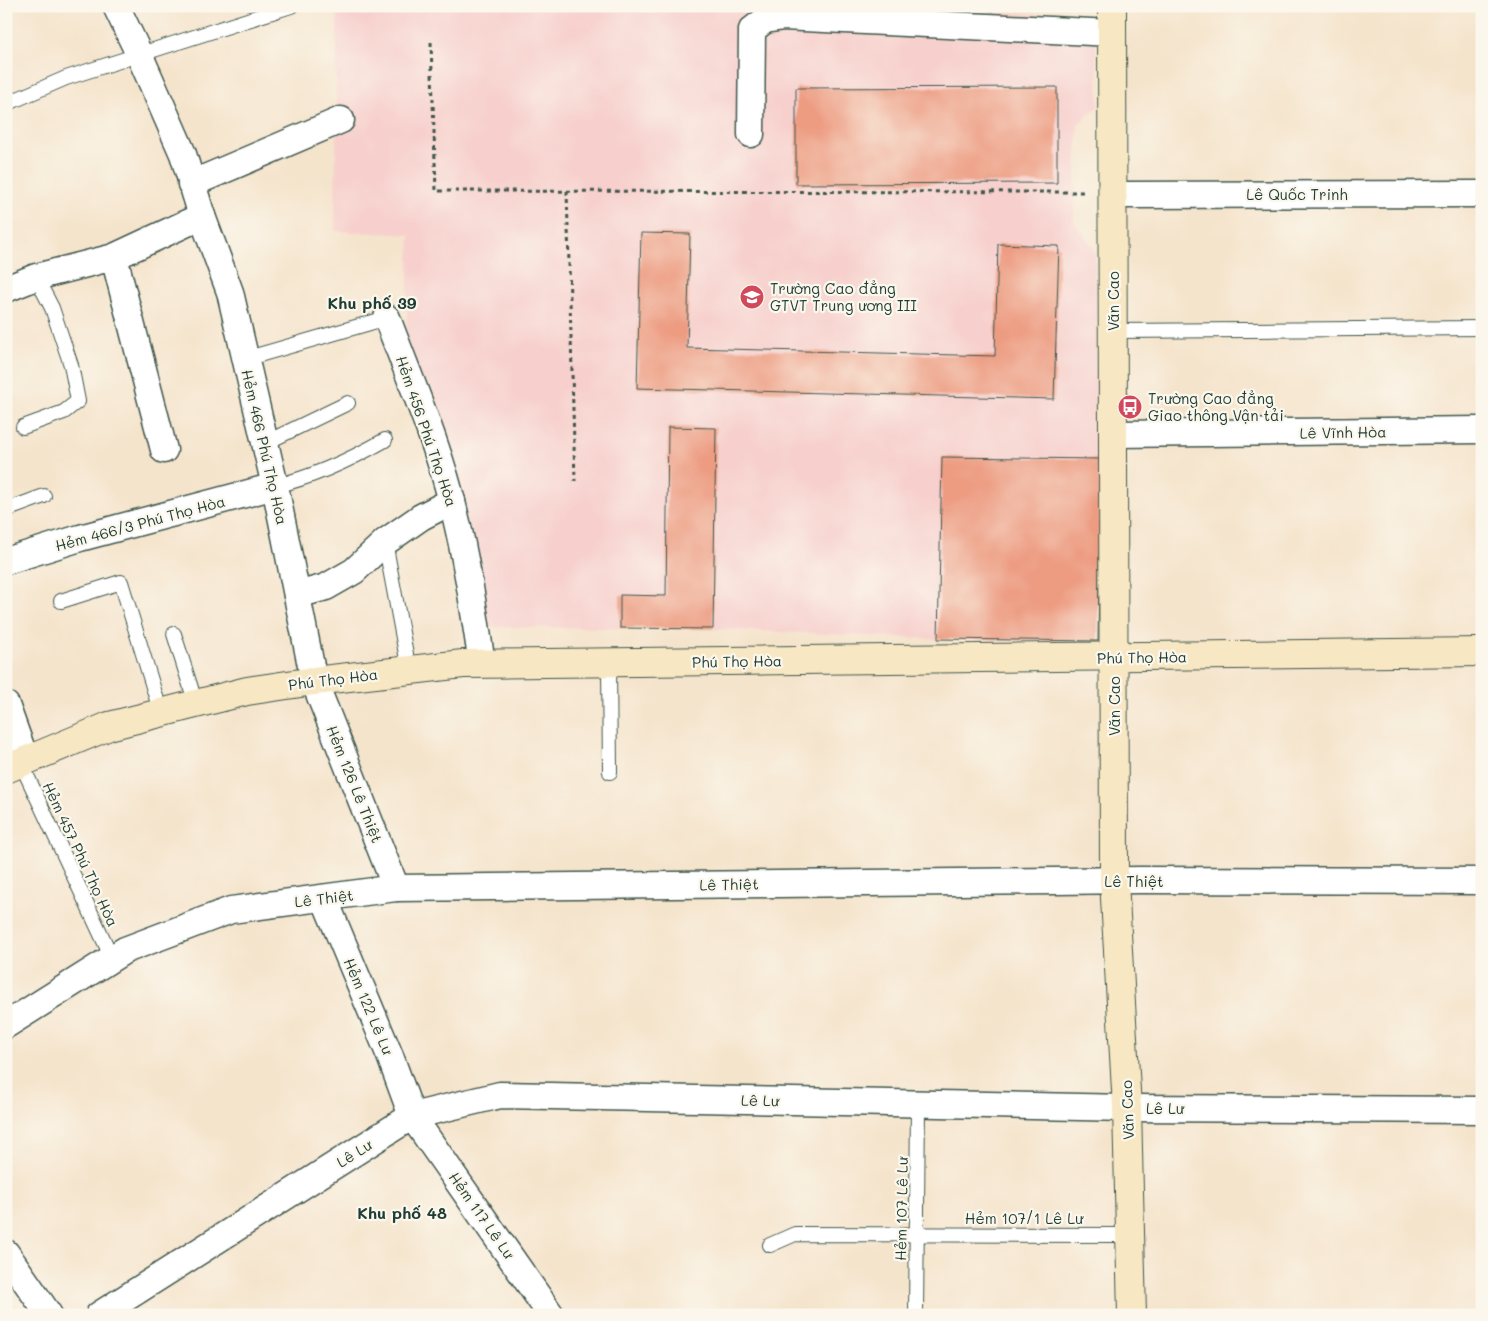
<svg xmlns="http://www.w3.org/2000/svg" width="1488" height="1321" viewBox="0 0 1488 1321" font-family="Mali,sans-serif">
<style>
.built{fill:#f7d0cd}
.building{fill:#ed9c82}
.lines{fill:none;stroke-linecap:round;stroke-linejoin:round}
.lane-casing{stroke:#3f564b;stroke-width:16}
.street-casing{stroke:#3f564b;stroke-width:29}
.secondary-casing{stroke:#3f564b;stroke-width:30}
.path{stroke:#3f564b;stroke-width:3;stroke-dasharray:4 4;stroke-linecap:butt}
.lane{stroke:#fff;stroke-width:14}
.street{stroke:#fff;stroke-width:26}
.secondary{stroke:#f8e7c3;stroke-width:28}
.labels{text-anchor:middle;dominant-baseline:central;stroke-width:4.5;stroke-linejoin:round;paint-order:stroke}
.street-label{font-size:15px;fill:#1f3d34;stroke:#fbf7ec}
.poi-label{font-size:15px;fill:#1f3d34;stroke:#fbf7ec;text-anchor:start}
.neighbourhood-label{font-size:16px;font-weight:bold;fill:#1f3d34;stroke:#fbf7ec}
</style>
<rect width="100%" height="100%" fill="#fbf7ec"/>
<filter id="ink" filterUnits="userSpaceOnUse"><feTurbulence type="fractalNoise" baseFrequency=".02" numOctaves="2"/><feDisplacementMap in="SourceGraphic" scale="10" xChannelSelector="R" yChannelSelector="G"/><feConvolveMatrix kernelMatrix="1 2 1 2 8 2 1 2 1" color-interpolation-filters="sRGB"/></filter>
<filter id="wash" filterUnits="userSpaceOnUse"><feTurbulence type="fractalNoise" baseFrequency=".0096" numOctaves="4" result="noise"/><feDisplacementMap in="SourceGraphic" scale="20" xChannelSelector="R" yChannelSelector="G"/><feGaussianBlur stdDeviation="1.12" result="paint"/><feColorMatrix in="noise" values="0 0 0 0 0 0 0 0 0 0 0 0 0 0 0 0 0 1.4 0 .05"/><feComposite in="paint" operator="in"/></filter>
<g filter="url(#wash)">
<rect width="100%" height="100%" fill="#f5e4cc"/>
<polygon class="built" points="337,6 854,6 1095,17 1099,106 1078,124 1074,222 1095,250 1101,459 1098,641 938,639 713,629 486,627 406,344 410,235 335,231"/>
<g id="blocks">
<g class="building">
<polygon points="1057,87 1057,183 796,184 796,88"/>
<polygon points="641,233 690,234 687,348 995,356 998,244 1059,246 1054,399 637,388"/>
<polygon points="668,427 716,428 713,629 620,628 620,595 666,596"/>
<polygon points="942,457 1101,459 1098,641 938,639"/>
</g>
</g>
</g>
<g filter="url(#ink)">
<use href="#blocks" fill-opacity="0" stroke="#3f564b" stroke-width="1"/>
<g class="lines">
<defs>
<g id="lane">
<polyline points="6,104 66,78 291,6"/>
<polyline points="1114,331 1482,328"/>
<polyline points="245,359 387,318"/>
<polyline points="23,427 64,412 78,401 71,365 52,308 36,277"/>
<polyline points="265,443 348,403"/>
<path d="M 275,486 C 314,477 350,460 385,440"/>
<polyline points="6,510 44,496"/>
<polyline points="385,542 409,670"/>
<polyline points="61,601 121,582 161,713"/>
<polyline points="174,634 196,704"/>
<polyline points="609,663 610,772"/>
<polyline points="21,763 112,958"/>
<polyline points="770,1245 795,1234 1131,1235"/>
<polyline points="916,1315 918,1104"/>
</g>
<g id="street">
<polyline points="751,134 752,30 765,20 783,17 1112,33"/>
<polyline points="191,184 341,120"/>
<polyline points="1113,192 1125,195 1482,194"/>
<polyline points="202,216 230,292 275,486 314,681 396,888"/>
<polyline points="114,257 164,450"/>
<polyline points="6,289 36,277 114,257 202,216 183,154 140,56 116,6"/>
<path d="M 387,318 C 410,380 439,446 454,510 C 467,561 474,612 482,664"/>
<polyline points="1114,434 1482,430"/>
<polyline points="6,561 80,538 275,486"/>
<polyline points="297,595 326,587 354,571 385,542 421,517 452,501"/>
<polyline points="6,705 26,761"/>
<polyline points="324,898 390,1056 412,1116 551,1315"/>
<polyline points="6,1025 125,950 231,910 396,888 1141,880 1482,881"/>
<polyline points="6,1253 49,1315"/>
<polyline points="99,1315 412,1116 500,1095 1127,1108 1482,1110"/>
</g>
<g id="secondary">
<polyline points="1112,6 1114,881 1127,1108 1132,1315"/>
<polyline points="6,769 109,726 247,691 314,681 463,664 1482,652"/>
</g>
</defs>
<use href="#lane" class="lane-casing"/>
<use href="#street" class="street-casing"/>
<use href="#secondary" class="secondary-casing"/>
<g class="path">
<polyline points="431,42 436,191 1085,192"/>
<polyline points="567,191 575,481"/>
</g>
<use href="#lane" class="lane"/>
<use href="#street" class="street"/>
<use href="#secondary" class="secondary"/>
</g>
</g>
<defs>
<symbol id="university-disc" viewBox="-11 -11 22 22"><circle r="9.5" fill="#d1495b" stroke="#fbf7ec"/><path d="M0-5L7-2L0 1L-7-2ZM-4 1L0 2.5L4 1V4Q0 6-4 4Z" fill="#fff"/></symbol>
<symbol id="bus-disc" viewBox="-11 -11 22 22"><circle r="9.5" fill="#d1495b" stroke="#fbf7ec"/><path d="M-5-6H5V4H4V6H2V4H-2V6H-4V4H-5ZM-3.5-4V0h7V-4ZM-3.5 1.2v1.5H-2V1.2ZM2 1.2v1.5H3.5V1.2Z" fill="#fff"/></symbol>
</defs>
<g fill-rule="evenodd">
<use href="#university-disc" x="738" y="283" width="28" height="28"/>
<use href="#bus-disc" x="1116" y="393" width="28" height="28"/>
</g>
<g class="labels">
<g class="street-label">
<text x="1297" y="194">Lê Quốc Trinh</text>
<text transform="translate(1113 301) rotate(-90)">Văn Cao</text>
<text transform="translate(427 431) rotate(71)">Hẻm 456 Phú Thọ Hòa</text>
<text transform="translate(1343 432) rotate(-1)">Lê Vĩnh Hòa</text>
<text transform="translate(265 447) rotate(77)">Hẻm 466 Phú Thọ Hòa</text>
<text transform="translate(140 523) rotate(-15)">Hẻm 466/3 Phú Thọ Hòa</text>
<text transform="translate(1142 657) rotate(-1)">Phú Thọ Hòa</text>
<text transform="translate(737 661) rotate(-1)">Phú Thọ Hòa</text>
<text transform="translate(333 679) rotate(-7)">Phú Thọ Hòa</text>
<text transform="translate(1114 706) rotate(-90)">Văn Cao</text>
<text transform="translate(355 784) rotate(68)">Hẻm 126 Lê Thiệt</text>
<text transform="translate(81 854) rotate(65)">Hẻm 457 Phú Thọ Hòa</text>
<text x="1134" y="881">Lê Thiệt</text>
<text transform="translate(729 884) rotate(-1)">Lê Thiệt</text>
<text transform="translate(324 898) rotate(-7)">Lê Thiệt</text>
<text transform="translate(369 1006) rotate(67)">Hẻm 122 Lê Lư</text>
<text transform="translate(760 1100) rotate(1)">Lê Lư</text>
<text x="1165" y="1108">Lê Lư</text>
<text transform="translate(1127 1110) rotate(-92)">Văn Cao</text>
<text transform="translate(354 1153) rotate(-32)">Lê Lư</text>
<text transform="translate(901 1209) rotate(-89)">Hẻm 107 Lê Lư</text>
<text transform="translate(482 1215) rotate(55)">Hẻm 117 Lê Lư</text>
<text x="1024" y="1218">Hẻm 107/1 Lê Lư</text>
</g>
<g class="poi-label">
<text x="770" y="288">Trường Cao đẳng<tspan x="770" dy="17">GTVT Trung ương III</tspan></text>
<text x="1148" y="398">Trường Cao đẳng<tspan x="1148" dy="17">Giao thông Vận tải</tspan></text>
</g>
<g class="neighbourhood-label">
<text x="372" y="302">Khu phố 39</text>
<text x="402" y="1212">Khu phố 48</text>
</g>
</g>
<rect width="1488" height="1321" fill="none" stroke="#fbf7ec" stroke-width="25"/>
</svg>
